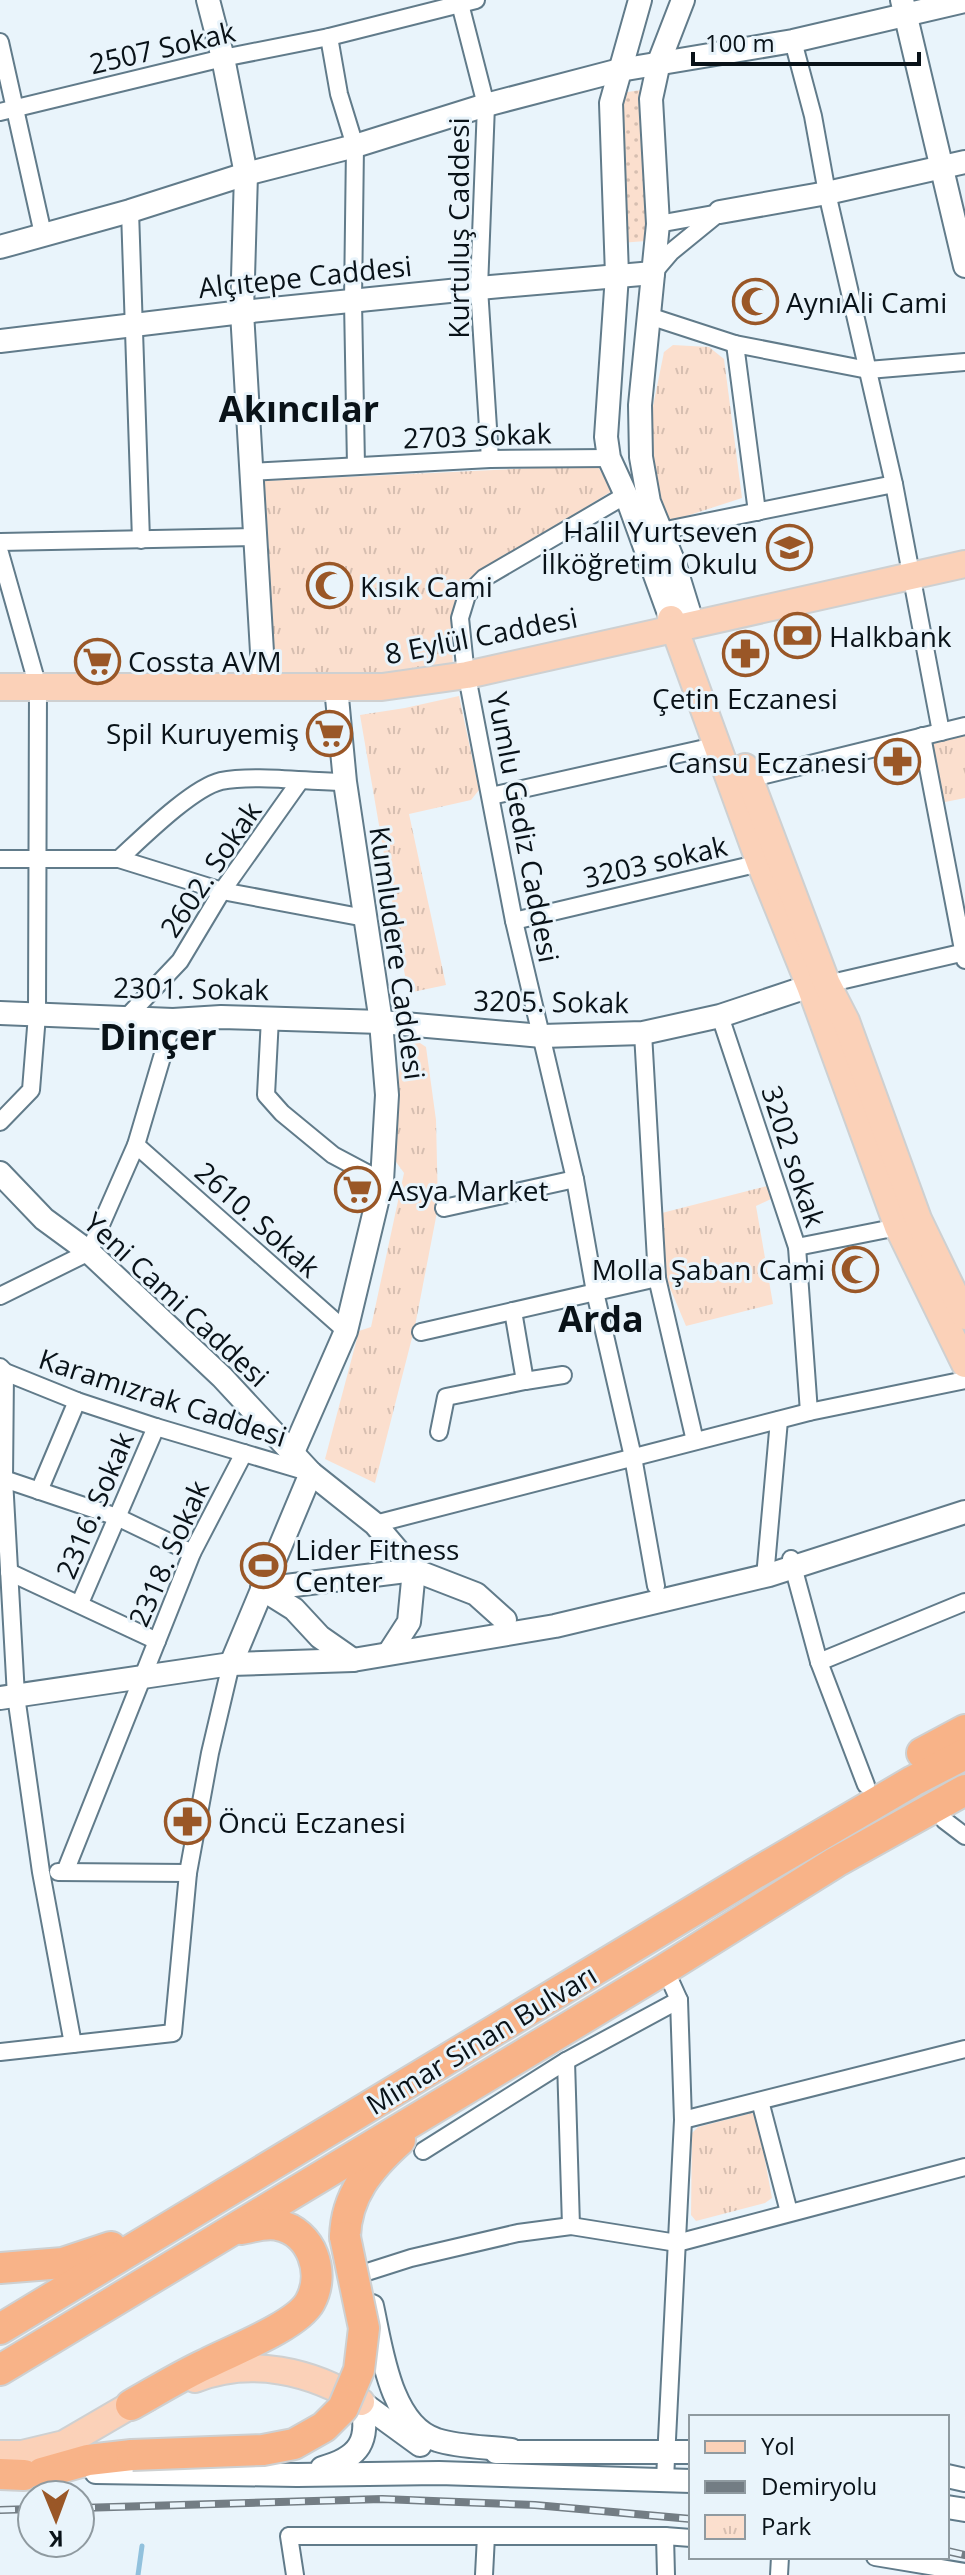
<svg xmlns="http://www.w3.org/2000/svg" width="965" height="2575" viewBox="0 0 965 2575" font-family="'Open Sans',sans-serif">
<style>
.grass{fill:url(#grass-dots)}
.park{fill:url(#park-tufts)}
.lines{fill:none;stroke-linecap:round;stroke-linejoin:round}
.stream{stroke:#91c1dd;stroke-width:5}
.street-casing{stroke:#617b8a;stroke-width:20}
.secondary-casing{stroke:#617b8a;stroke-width:26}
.primary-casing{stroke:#ced0d1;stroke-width:30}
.highway-casing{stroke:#ced0d1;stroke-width:34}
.street{stroke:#fff;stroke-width:16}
.secondary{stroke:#fff;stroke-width:22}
.primary{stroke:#fbd1b8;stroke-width:26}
.highway{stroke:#f8b388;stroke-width:30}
.rail-casing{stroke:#737d84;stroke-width:8}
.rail{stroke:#e9f4fb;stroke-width:5;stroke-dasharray:15;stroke-linecap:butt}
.highway-bridge-casing{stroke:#ced0d1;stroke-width:34;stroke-linecap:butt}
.highway-bridge{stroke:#f8b388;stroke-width:30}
.labels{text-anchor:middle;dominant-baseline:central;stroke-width:6;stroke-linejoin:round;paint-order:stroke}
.street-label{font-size:28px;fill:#091218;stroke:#e9f4fb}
.poi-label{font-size:28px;fill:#091218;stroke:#e9f4fb;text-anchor:start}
.district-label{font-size:36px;font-weight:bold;fill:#091218;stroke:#e9f4fb}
</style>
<defs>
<pattern id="grass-dots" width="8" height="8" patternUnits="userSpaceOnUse" patternTransform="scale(2)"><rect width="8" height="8" fill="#fbdfce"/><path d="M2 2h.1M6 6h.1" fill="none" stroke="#d6beb0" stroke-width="1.8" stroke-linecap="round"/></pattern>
<pattern id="park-tufts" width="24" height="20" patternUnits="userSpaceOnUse" patternTransform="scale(2)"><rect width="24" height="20" fill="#fbdfce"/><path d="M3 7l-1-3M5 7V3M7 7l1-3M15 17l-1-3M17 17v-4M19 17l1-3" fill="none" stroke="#d6beb0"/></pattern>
</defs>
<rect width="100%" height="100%" fill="#e9f4fb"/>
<polygon class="grass" points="648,89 646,241 620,243 621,93"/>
<g class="park">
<polygon points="673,345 709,347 724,359 742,498 668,522 653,474 652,411 664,352"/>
<path d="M 597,465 L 612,491 L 470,578 C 447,613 451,626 453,666 L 385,677 L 274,675 L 269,552 L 263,481 Z"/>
<polygon points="459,696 479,790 471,800 409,814 446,985 408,993 360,715 405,708"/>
<polygon points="965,732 965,798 940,803 929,745 939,737"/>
<polygon points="414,1039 426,1047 436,1120 438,1207 415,1326 375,1483 325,1459 359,1331 371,1327 404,1173 394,1159 401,1044"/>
<polygon points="767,1186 771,1199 756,1206 773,1304 686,1326 665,1276 658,1214"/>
<polygon points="752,2113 757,2117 772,2198 765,2203 696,2221 691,2215 692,2133 698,2127"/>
</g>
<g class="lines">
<polyline class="stream" points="138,2575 142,2546"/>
<defs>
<g id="street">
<polyline points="459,0 486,105 479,288 490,459"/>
<polyline points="329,37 339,94 355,146 353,301 356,466"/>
<polyline points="793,41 813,116 827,193 894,484 941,732"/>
<polyline points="0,42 43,234"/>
<polyline points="0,112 223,58 329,37 476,0"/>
<polyline points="130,211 141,540"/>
<polyline points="658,224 719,213"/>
<polyline points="653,273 671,252 720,212"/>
<polyline points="649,316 735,344"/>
<polyline points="251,472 490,459 609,458"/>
<polyline points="626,495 484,578 467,595 460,618 465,666 514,921 575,1179 595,1292 633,1457 656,1586"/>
<polyline points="757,512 735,344 868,370 965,362"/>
<polyline points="661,531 894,484"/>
<polyline points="0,542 255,537"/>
<polyline points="0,553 38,687 37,1015 31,1090 0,1122"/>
<polyline points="922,736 965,960"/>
<polyline points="749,779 965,726"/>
<polyline points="491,796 719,745"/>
<polyline points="0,859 119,859 222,891 365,918"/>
<path d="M 119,859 C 143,837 192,788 221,781 C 252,774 311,782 345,782"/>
<polyline points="514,921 760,863"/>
<polyline points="827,984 965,952"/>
<polyline points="720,1016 797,1247 809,1412"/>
<polyline points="126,1018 180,961 222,891 300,781"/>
<polyline points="270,1018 266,1095 282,1113 333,1155 382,1181"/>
<polyline points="643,1033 657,1278 695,1441"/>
<polyline points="136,1145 346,1331"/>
<polyline points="444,1208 575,1179"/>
<polyline points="797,1247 898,1227"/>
<polyline points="0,1296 89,1252 136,1145 173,1020"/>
<polyline points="421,1332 657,1278"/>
<polyline points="0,1367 5,1372 77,1401 156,1427 308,1472"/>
<polyline points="5,1372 4,1479 16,1696 41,1872 73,2044"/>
<polyline points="525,1381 563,1375"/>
<polyline points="439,1432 446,1397 525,1381 513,1311"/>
<polyline points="4,1479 117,1517 192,1553"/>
<polyline points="39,1491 77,1401"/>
<polyline points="375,1524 809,1412 965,1380"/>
<polyline points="791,1559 819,1662 866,1785"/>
<polyline points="9,1572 157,1641"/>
<polyline points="769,1575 766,1566 779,1420"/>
<polyline points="80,1603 156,1427"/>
<polyline points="819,1662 965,1602"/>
<polyline points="944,1820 965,1836"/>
<polyline points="58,1872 188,1873"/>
<polyline points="65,1872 192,1553 244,1453"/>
<polyline points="665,1969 679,2000 683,2120 665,2479"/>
<polyline points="0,2052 173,2033 188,1873 210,1753 231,1664"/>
<polyline points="566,2061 571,2226"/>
<polyline points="760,2101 789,2212"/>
<polyline points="683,2120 965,2049"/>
<polyline points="423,2151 566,2061 679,2000"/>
<polyline points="364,2273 411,2258 518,2233 571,2226 677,2243 965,2167"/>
<polyline points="665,2536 666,2575"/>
<polyline points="875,2557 965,2572"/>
<polyline points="295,2575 289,2536 665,2536 691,2538"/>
<polyline points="484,2575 486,2536"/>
<polyline points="779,2575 780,2557"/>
</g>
<g id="secondary">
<polyline points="208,0 223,58 246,174 242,312 264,686"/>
<polyline points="640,0 611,103 617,275 606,437 609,458 626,495 671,619"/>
<polyline points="683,0 659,62 651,99 658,224 640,405 641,457 649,502 674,563 690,615"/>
<polyline points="902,0 965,266"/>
<polyline points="720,212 827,193 965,162"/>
<polyline points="0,247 130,211 246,174 355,146 486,105 620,70 793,41 965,1"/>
<polyline points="0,341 242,312 479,288 653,273"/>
<polyline points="0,1013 173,1020 221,1017 381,1022 542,1036 643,1033 720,1016 810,986"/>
<polyline points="0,1173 44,1219 89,1252 222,1377 311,1473 375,1524 414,1570 476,1594 505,1620"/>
<polyline points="293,1452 346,1331 382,1181 387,1095 381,1022 345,782 336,687"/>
<polyline points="262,1589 414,1570"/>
<polyline points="262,1589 294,1609 320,1637 353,1660"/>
<polyline points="389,1653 409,1622 414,1570"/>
<polyline points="231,1664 311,1473"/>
<polyline points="0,1698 231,1664 353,1660 555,1626 769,1575 965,1512"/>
<path d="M 372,2306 C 381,2346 390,2426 437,2440 C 458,2447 488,2447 511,2450"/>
<polyline points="361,2402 420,2445"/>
<polyline points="496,2452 691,2452"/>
<path d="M 322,2468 C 359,2458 371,2441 361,2402"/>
<polyline points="96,2472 297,2475 439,2473 691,2481"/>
<polyline points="947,2476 965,2480"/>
<polyline points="947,2507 965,2510"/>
</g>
<g id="primary">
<polyline points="671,619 760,863 810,986 898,1227 965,1364"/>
<polyline points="0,687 382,687 467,675 965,564"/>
<polyline points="745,767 827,984 846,1021 918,1219 965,1316"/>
<path d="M 195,2379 C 251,2357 311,2371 361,2402"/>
<polyline points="0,2454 22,2454 64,2444 131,2405 147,2398"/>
</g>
<g id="highway">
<polyline points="922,1753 965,1730"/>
<path d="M 345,2237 C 346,2195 370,2167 400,2140"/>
<polyline points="0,2268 63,2263 111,2247"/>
<polyline points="0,2329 754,1874 913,1781 965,1754"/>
<polyline points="0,2370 665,1969 836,1862 965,1790"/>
<path d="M 131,2405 C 156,2391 180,2376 206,2364 C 231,2351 297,2326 310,2302 C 326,2273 312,2232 278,2225 C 266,2222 253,2227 241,2229"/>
<polyline points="42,2473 88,2460 132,2455"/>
<polyline points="0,2474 24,2475"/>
</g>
</defs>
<use href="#street" class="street-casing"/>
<use href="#secondary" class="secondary-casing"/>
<use href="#primary" class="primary-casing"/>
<use href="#highway" class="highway-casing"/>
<use href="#street" class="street"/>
<use href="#secondary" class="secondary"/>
<use href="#primary" class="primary"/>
<use href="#highway" class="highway"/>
<defs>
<g id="rail">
<polyline points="80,2508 382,2499 535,2505 691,2519"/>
<polyline points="0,2510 32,2509"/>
<polyline points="947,2551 965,2555"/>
</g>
</defs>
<use href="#rail" class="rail-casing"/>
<use href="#rail" class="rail"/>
<defs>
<polyline id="highway-bridge" points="132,2455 263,2450 294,2444 324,2427 343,2408 359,2370 364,2328 345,2237"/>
</defs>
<use href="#highway-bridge" class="highway-bridge-casing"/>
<use href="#highway-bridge" class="highway-bridge"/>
</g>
<defs>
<symbol id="mosque-ring" viewBox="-11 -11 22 22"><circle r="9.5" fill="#e9f4fb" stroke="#9a5727" stroke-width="1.5"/><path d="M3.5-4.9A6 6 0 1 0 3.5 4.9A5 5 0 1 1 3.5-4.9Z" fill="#9a5727"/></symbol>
<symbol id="school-ring" viewBox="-11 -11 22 22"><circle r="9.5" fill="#e9f4fb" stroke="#9a5727" stroke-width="1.5"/><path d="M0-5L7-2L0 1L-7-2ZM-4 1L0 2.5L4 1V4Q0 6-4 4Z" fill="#9a5727"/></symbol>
<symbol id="bank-ring" viewBox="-11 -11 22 22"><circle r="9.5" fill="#e9f4fb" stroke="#9a5727" stroke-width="1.5"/><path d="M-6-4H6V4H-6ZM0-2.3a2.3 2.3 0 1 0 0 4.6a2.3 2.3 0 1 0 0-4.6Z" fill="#9a5727"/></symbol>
<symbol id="pharmacy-ring" viewBox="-11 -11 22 22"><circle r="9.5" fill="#e9f4fb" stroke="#9a5727" stroke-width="1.5"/><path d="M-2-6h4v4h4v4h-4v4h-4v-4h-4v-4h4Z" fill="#9a5727"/></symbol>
<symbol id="supermarket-ring" viewBox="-11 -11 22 22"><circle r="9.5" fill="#e9f4fb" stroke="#9a5727" stroke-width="1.5"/><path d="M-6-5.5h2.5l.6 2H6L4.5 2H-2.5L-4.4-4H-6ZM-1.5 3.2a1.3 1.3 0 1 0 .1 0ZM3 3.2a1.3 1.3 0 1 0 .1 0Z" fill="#9a5727"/></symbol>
<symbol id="stadium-ring" viewBox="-11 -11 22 22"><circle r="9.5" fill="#e9f4fb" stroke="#9a5727" stroke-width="1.5"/><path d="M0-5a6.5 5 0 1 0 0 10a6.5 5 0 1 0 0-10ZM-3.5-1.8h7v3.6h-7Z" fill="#9a5727"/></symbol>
</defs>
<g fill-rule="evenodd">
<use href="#mosque-ring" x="730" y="276" width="51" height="51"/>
<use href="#school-ring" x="764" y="522" width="51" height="51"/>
<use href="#mosque-ring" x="304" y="560" width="51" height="51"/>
<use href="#bank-ring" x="772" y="610" width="51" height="51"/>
<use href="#pharmacy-ring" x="720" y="628" width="51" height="51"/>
<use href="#supermarket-ring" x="72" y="636" width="51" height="51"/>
<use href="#supermarket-ring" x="304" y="708" width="51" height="51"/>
<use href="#pharmacy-ring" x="872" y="736" width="51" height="51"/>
<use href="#supermarket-ring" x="332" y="1164" width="51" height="51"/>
<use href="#mosque-ring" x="830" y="1244" width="51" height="51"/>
<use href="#stadium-ring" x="238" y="1540" width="51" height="51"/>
<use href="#pharmacy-ring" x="162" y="1796" width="51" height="51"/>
</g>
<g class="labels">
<g class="street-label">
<text transform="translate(162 47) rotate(-13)">2507 Sokak</text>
<text transform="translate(458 228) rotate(-90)">Kurtuluş Caddesi</text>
<text transform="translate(305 276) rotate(-6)">Alçıtepe Caddesi</text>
<text transform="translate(477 435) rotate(-2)">2703 Sokak</text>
<text transform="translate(481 635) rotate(-11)">8 Eylül Caddesi</text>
<text transform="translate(524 827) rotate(79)">Yumlu Gediz Caddesi</text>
<text transform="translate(655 861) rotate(-13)">3203 sokak</text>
<text transform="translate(210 869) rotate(-56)">2602. Sokak</text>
<text transform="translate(398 953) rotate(82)">Kumludere Caddesi</text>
<text transform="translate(191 988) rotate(1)">2301. Sokak</text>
<text transform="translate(551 1001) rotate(1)">3205. Sokak</text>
<text transform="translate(794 1156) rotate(72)">3202 sokak</text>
<text transform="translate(258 1219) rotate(42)">2610. Sokak</text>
<text transform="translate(177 1299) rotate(43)">Yeni Cami Caddesi</text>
<text transform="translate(163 1397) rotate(18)">Karamızrak Caddesi</text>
<text transform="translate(94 1505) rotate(-67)">2316. Sokak</text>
<text transform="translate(168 1553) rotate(-66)">2318. Sokak</text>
<text transform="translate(481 2039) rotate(-31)">Mimar Sinan Bulvarı</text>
</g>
<g class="poi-label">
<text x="786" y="302">AynıAli Cami</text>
<text x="758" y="531" text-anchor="end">Halil Yurtseven<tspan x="758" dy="32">İlköğretim Okulu</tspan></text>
<text x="360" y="586">Kısık Cami</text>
<text x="829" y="636">Halkbank</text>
<text x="128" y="661">Cossta AVM</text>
<text x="745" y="698" text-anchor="middle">Çetin Eczanesi</text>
<text x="299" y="733" text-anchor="end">Spil Kuruyemiş</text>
<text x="867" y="762" text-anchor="end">Cansu Eczanesi</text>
<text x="388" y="1190">Asya Market</text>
<text x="825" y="1269" text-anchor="end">Molla Şaban Cami</text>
<text x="295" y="1549">Lider Fitness<tspan x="295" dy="32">Center</tspan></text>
<text x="218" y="1822">Öncü Eczanesi</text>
</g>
<g class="district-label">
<text x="299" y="408">Akıncılar</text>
<text x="158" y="1036">Dinçer</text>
<text x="601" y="1318">Arda</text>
</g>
</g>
<rect x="689" y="2415" width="260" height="144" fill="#e9f4fb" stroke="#8f9aa0" stroke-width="2"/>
<rect x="705" y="2441" width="40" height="12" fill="#fbd1b8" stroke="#8f9aa0" stroke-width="2"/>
<text x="761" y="2455" font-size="24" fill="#091218">Yol</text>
<rect x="705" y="2481" width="40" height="12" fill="#737d84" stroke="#8f9aa0" stroke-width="2"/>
<text x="761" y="2495" font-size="24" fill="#091218">Demiryolu</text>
<rect x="705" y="2515" width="40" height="24" fill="url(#park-tufts)" stroke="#8f9aa0" stroke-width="2"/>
<text x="761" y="2535" font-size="24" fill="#091218">Park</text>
<g transform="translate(56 2519) rotate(179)"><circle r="38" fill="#e9f4fb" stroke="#8f9aa0" stroke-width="2"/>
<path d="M0-6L14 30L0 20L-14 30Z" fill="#9a5727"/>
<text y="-12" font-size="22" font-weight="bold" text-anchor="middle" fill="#091218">K</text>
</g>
<path d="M693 52v12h226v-12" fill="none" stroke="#091218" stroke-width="4"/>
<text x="705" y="52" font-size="24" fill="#091218" stroke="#e9f4fb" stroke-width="6" paint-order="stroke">100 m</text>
</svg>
